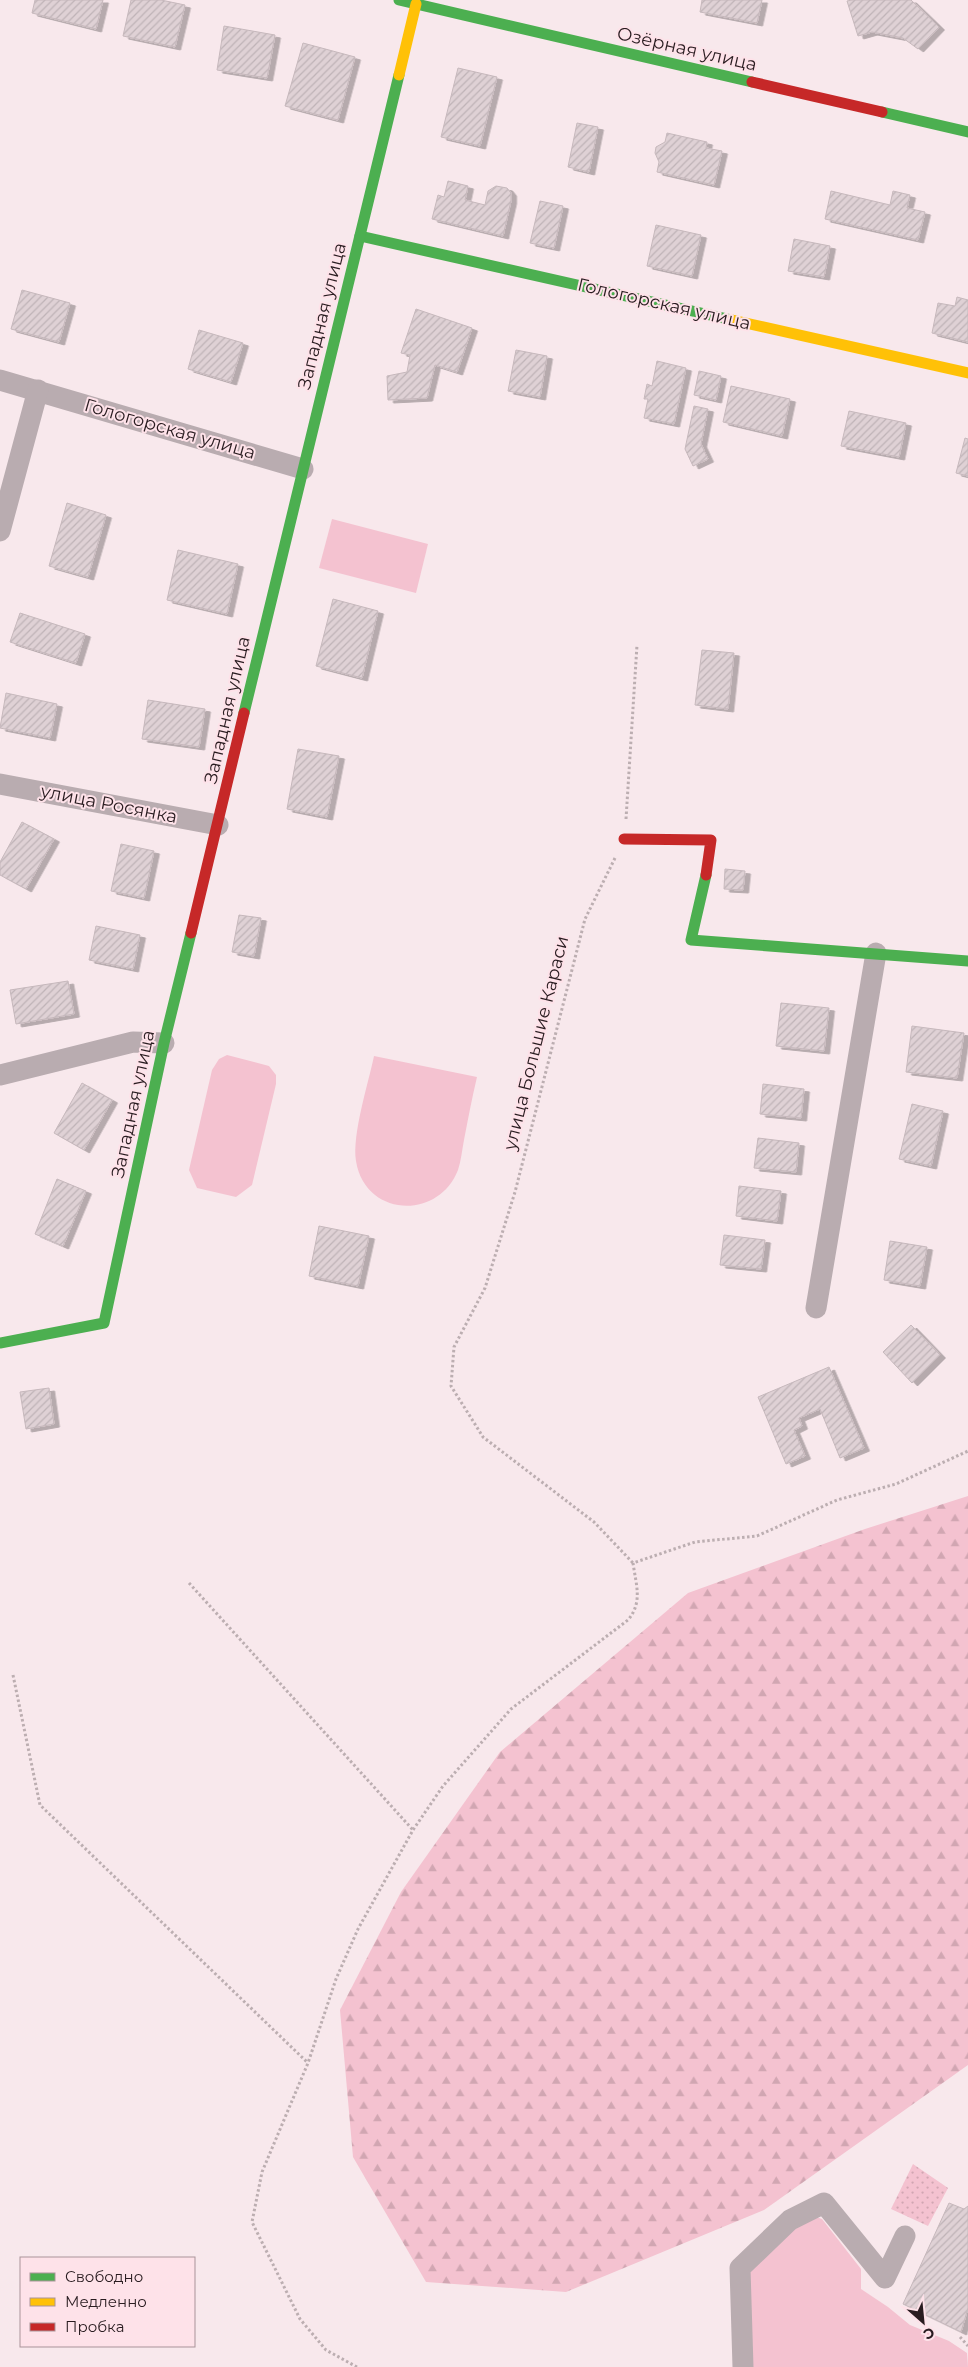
<svg xmlns="http://www.w3.org/2000/svg" width="968" height="2367" viewBox="0 0 968 2367" font-family="Montserrat,sans-serif">
<style>
.grass{fill:#f4c2d0}
.forest{fill:url(#forest-firs)}
.park{fill:url(#park-dots)}
.building{fill:url(#building-hatch);stroke:#c6b8bc;filter:url(#shadow)}
.lines{fill:none;stroke-linecap:round;stroke-linejoin:round}
.path{stroke:#bcaeb1;stroke-width:3;stroke-dasharray:2.5 2.5;stroke-linecap:butt}
.street{stroke:#b9acb0;stroke-width:21}
.fast{stroke:#4caf50;stroke-width:11}
.slow{stroke:#ffc107;stroke-width:11}
.jam{stroke:#c62828;stroke-width:11}
.labels{text-anchor:middle;dominant-baseline:central;stroke-width:4;stroke-linejoin:round;paint-order:stroke}
.street-label{font-size:18px;fill:#291c20;stroke:#fee2e9}
</style>
<defs>
<pattern id="forest-firs" width="22" height="20" patternUnits="userSpaceOnUse" patternTransform="scale(1.25)"><rect width="22" height="20" fill="#f4c2d0"/><path d="M5 1l3.5 6h-7zM16 11l3.5 6h-7z" fill="#d1a6b2"/></pattern>
<pattern id="park-dots" width="8" height="8" patternUnits="userSpaceOnUse" patternTransform="scale(1.25)"><rect width="8" height="8" fill="#f4c2d0"/><path d="M2 2h.1M6 6h.1" fill="none" stroke="#d1a6b2" stroke-width="1.8" stroke-linecap="round"/></pattern>
<pattern id="building-hatch" width="6" height="6" patternUnits="userSpaceOnUse" patternTransform="scale(1.25)"><rect width="6" height="6" fill="#dfd1d5"/><path d="M-1 1l2-2M0 6l6-6M5 7l2-2" fill="none" stroke="#bfb3b7"/></pattern>
<filter id="shadow"><feDropShadow dx="5.5" dy="3" stdDeviation="0" flood-color="#0004"/></filter>
</defs>
<rect width="100%" height="100%" fill="#f8e8ec"/>
<g class="grass">
<polygon points="332,519 428,544 416,593 319,568"/>
<polygon points="227,1055 269,1066 276,1075 276,1084 252,1185 236,1197 197,1188 189,1170 212,1070 219,1059"/>
<path d="M 374,1056 L 477,1077 C 472,1098 468,1119 464,1140 C 462,1150 461,1161 458,1170 C 438,1221 365,1217 356,1161 C 352,1134 368,1085 374,1056 Z"/>
<polygon points="810,2215 822,2219 861,2269 861,2289 888,2307 910,2325 949,2341 967,2353 968,2367 749,2367 747,2269"/>
</g>
<polygon class="forest" points="968,1496 968,2065 764,2210 566,2292 426,2282 353,2157 340,2010 401,1892 500,1752 688,1593 865,1529"/>
<polygon class="park" points="913,2164 948,2188 928,2226 891,2209"/>
<g class="building">
<polygon points="35,0 103,0 96,29 32,13"/>
<polygon points="131,0 161,0 185,5 175,47 123,36"/>
<polygon points="702,0 762,0 757,23 700,12"/>
<polygon points="852,0 911,0 939,27 918,49 903,38 872,32 858,36 847,1"/>
<polygon points="224,26 275,35 267,78 217,70"/>
<polygon points="303,43 355,57 338,120 285,106"/>
<polygon points="458,68 497,77 480,146 441,137"/>
<polygon points="577,123 598,127 589,172 568,167"/>
<polygon points="667,133 707,142 706,148 722,151 714,185 657,172 659,162 655,153 656,147 665,142"/>
<polygon points="448,181 468,186 465,200 485,205 488,191 496,186 507,188 511,193 511,201 503,236 432,219 438,195 444,197"/>
<polygon points="831,191 890,205 893,191 910,195 907,208 925,212 918,240 825,219"/>
<polygon points="540,201 563,206 554,248 530,243"/>
<polygon points="656,225 701,235 692,276 647,266"/>
<polygon points="794,239 830,246 824,277 788,271"/>
<polygon points="22,290 70,303 59,342 11,329"/>
<polygon points="957,297 968,300 968,342 932,333 938,303 955,306"/>
<polygon points="416,309 472,328 457,372 435,365 427,398 388,400 387,376 407,372 410,355 401,353"/>
<polygon points="199,330 243,343 231,382 188,369"/>
<polygon points="516,350 547,356 540,397 508,391"/>
<polygon points="657,361 686,368 674,424 644,418 648,399 644,399 647,384 652,386"/>
<polygon points="699,371 721,376 716,400 694,395"/>
<polygon points="731,386 790,399 782,436 723,422"/>
<polygon points="694,406 708,409 701,444 708,459 693,466 685,449"/>
<polygon points="849,411 906,423 899,457 841,446"/>
<polygon points="965,438 968,439 968,476 956,473"/>
<polygon points="67,503 106,515 88,577 49,566"/>
<polygon points="178,550 238,564 227,614 167,600"/>
<polygon points="333,599 378,611 362,678 316,666"/>
<polygon points="20,613 85,634 76,663 10,642"/>
<polygon points="702,650 734,653 728,709 695,705"/>
<polygon points="6,693 57,704 50,738 0,728"/>
<polygon points="148,700 205,709 199,747 142,739"/>
<polygon points="298,749 339,756 327,817 287,809"/>
<polygon points="22,822 54,839 26,889 0,875 0,862"/>
<polygon points="121,844 154,851 144,898 111,891"/>
<polygon points="725,869 745,871 743,890 724,889"/>
<polygon points="239,915 261,918 254,956 232,952"/>
<polygon points="96,926 140,935 133,969 89,960"/>
<polygon points="68,981 74,1014 16,1024 10,990"/>
<polygon points="781,1003 829,1008 824,1051 776,1046"/>
<polygon points="912,1026 964,1033 957,1078 906,1072"/>
<polygon points="82,1083 112,1100 84,1150 54,1133"/>
<polygon points="763,1084 804,1089 801,1118 760,1114"/>
<polygon points="912,1104 943,1111 931,1166 899,1159"/>
<polygon points="758,1138 799,1143 796,1172 754,1168"/>
<polygon points="57,1179 86,1191 63,1246 35,1234"/>
<polygon points="739,1186 781,1191 777,1221 736,1216"/>
<polygon points="319,1226 369,1236 358,1286 309,1276"/>
<polygon points="724,1235 765,1240 761,1269 720,1265"/>
<polygon points="890,1241 927,1247 920,1286 884,1280"/>
<polygon points="911,1325 940,1355 912,1383 883,1352"/>
<polygon points="829,1367 864,1448 840,1458 820,1409 799,1418 802,1426 794,1430 805,1456 786,1464 758,1397"/>
<polygon points="49,1388 54,1424 26,1429 20,1392"/>
<polygon points="949,2203 964,2209 968,2206 968,2308 961,2332 903,2304"/>
</g>
<g class="lines">
<g class="path">
<polyline points="626,819 637,645"/>
<polyline points="615,858 585,919 515,1192 485,1288 454,1347 451,1386 483,1437 594,1522 633,1563"/>
<polyline points="189,1583 413,1830"/>
<polyline points="13,1675 40,1805 308,2063"/>
<polyline points="960,2337 968,2346"/>
<path d="M 357,2367 L 326,2350 L 300,2319 L 252,2222 L 262,2172 L 308,2063 L 336,1979 L 358,1929 L 413,1830 L 443,1786 L 511,1709 L 628,1620 C 643,1602 636,1585 633,1563 L 695,1542 L 757,1536 L 837,1500 L 896,1484 L 968,1451"/>
</g>
<g class="street">
<polyline points="0,380 303,469"/>
<polyline points="0,531 38,390"/>
<polyline points="0,784 218,825"/>
<polyline points="0,1075 133,1042 164,1043"/>
<polyline points="816,1308 876,953"/>
<polyline points="743,2367 740,2268 790,2220 824,2203 885,2278 905,2236"/>
</g>
<g class="fast">
<polyline points="399,0 752,82"/>
<polyline points="882,112 968,132"/>
<polyline points="360,236 732,320"/>
<polyline points="244,713 399,75"/>
<polyline points="706,875 691,940 968,961"/>
<polyline points="0,1343 104,1323 164,1043 191,933"/>
</g>
<g class="slow">
<polyline points="399,75 416,4"/>
<polyline points="732,320 968,373"/>
</g>
<g class="jam">
<polyline points="752,82 882,112"/>
<polyline points="624,839 711,840 706,875"/>
<polyline points="191,933 244,713"/>
</g>
</g>
<g class="labels">
<g class="street-label">
<text transform="translate(687 49) rotate(13)">Озёрная улица</text>
<text transform="translate(664 304) rotate(13)">Гологорская улица</text>
<text transform="translate(322 316) rotate(-76)">Западная улица</text>
<text transform="translate(170 429) rotate(16)">Гологорская улица</text>
<text transform="translate(227 710) rotate(-77)">Западная улица</text>
<text transform="translate(109 804) rotate(11)">улица Росянка</text>
<text transform="translate(536 1043) rotate(-76)">улица Большие Караси</text>
<text transform="translate(133 1104) rotate(-78)">Западная улица</text>
</g>
</g>
<rect x="20" y="2257" width="175" height="90" fill="#fee2e9" stroke="#a99399"/>
<rect x="30" y="2273" width="25" height="8" fill="#4caf50" stroke="#a99399"/>
<text x="65" y="2282" font-size="15" fill="#291c20">Свободно</text>
<rect x="30" y="2298" width="25" height="8" fill="#ffc107" stroke="#a99399"/>
<text x="65" y="2307" font-size="15" fill="#291c20">Медленно</text>
<rect x="30" y="2323" width="25" height="8" fill="#c62828" stroke="#a99399"/>
<text x="65" y="2332" font-size="15" fill="#291c20">Пробка</text>
<g transform="translate(923 2322) rotate(153)" stroke="#fee2e9" stroke-width="4" paint-order="stroke">
<path d="M0-4L9 19L0 12L-9 19Z" fill="#291c20"/>
<text y="-8" font-size="14" font-weight="bold" text-anchor="middle" fill="#291c20">С</text>
</g>
</svg>
